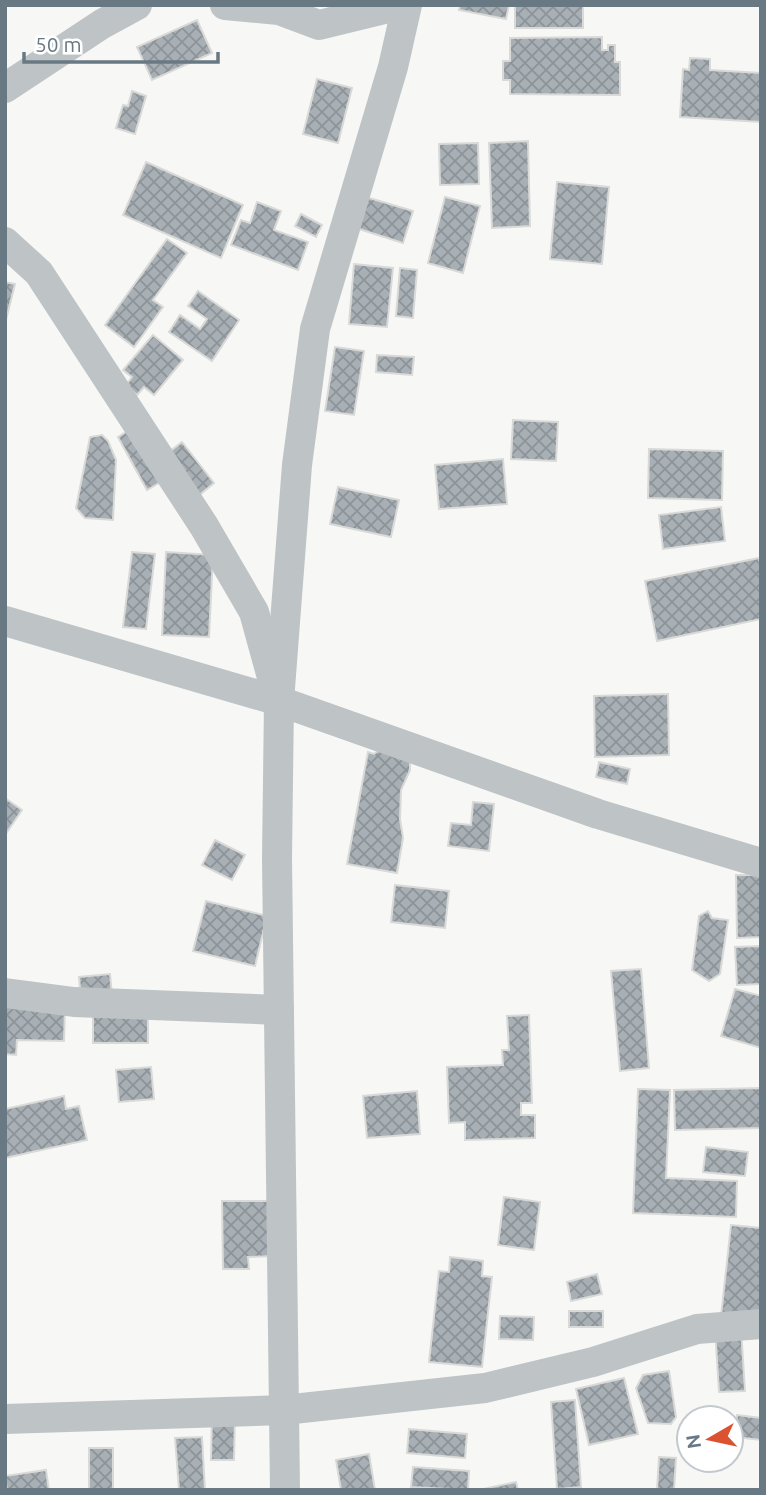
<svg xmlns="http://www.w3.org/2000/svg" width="766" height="1495" viewBox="0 0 766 1495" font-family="Ubuntu,sans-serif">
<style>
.building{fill:url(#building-cross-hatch);stroke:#d9d9d7;stroke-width:2}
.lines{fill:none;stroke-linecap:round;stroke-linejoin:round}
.minor{stroke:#bec3c6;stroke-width:30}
</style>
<defs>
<pattern id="building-cross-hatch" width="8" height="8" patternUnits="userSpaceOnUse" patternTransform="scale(1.75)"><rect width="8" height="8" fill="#a8b0b5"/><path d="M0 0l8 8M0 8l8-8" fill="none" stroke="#8d9499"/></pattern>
</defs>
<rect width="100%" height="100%" fill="#f7f7f5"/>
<g class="building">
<polygon points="460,5 509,5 506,19 459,10"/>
<rect x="515" y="5" width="68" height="23"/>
<polygon points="197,20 212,53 152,80 137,47"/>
<polygon points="602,37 602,50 608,50 608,45 615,45 615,62 620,62 620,95 510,94 510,80 503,80 503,61 510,61 510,38"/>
<polygon points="690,58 710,59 710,70 761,73 761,122 680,117 683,69 689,70"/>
<polygon points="317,79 352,88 338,143 303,134"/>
<polygon points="132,91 146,96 135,134 116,128 123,105 128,106"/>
<polygon points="528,141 530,226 492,228 489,143"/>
<polygon points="478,143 479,184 440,185 439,144"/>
<polygon points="146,162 243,205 221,258 123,215"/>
<polygon points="557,182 609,187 602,264 550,259"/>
<polygon points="366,197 413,211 403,243 356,228"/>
<polygon points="445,197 480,206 463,273 428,263"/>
<polygon points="257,202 281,211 274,230 308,242 298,270 231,245 241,220 250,223"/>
<polygon points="301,214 322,225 316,237 295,226"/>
<polygon points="167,239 187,253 153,300 163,307 134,347 105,325"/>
<polygon points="354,264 393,268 387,327 349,324"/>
<polygon points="400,268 417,270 413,318 396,316"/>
<polygon points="5,282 15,284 5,324"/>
<polygon points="198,291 239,320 212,361 169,332 180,315 200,329 207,319 188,306"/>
<polygon points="153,335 183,360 154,395 144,387 137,395 126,385 132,377 123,370"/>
<polygon points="335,347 364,351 354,415 325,411"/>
<polygon points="377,355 414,357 412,375 376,372"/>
<polygon points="513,420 558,422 556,461 511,459"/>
<polygon points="134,427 164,480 147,490 118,437"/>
<polygon points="102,435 108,441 116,460 113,520 85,518 76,508 90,437"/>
<polygon points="182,442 214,483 197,497 164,456"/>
<polygon points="649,449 723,451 722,500 648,498"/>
<polygon points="503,459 507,504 439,509 435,465"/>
<polygon points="338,487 399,500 391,537 330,524"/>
<polygon points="721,507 725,541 663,549 659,515"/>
<polygon points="132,552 155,554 146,629 123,627"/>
<polygon points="166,552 213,555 209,637 162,635"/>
<polygon points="759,558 761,568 761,619 657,641 645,581"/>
<polygon points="668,694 669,755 595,757 594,696"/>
<polygon points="383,747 410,754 410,770 401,790 400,819 403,838 397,873 347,864 368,752 374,754"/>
<polygon points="599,762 630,769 627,784 596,777"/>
<polygon points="5,798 22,810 5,835"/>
<polygon points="473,802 494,804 489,851 448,846 451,823 471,825"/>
<polygon points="215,840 245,855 232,880 202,865"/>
<polygon points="736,875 761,875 761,937 737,938"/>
<polygon points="395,885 449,891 445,928 391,922"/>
<polygon points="206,901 267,916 255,966 193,951"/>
<polygon points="708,911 712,918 728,920 720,974 709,981 692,970 699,916"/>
<polygon points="761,946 761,984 737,985 735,947"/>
<polygon points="641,969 649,1068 620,1071 611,971"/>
<polygon points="110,974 112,995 81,999 79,977"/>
<polygon points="735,989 761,996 761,1048 721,1036"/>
<polygon points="5,1006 65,1008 64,1041 17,1040 16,1055 5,1054"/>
<rect x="93" y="1009" width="55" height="34"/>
<polygon points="529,1015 532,1103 521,1103 521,1115 535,1115 535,1138 465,1140 465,1122 449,1123 447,1067 503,1065 502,1050 509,1050 507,1016"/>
<polygon points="151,1067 154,1099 119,1102 116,1070"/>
<polygon points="761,1088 761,1128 675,1130 674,1090"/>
<polygon points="638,1089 670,1090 666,1178 737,1181 736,1217 633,1213"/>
<polygon points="417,1091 420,1134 367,1138 363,1096"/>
<polygon points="64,1096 66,1109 79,1106 87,1140 5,1158 5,1109"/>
<polygon points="706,1147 748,1152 745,1176 703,1172"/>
<polygon points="504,1197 540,1202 534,1250 498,1245"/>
<polygon points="222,1201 273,1201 274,1256 248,1257 249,1269 223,1269"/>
<polygon points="731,1225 761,1228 761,1320 721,1316"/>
<polygon points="450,1257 483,1261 482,1276 492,1277 482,1367 429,1362 439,1271 449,1272"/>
<polygon points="597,1274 602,1294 571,1301 567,1282"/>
<rect x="569" y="1311" width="34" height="16"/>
<polygon points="500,1316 534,1317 533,1340 499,1339"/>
<polygon points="741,1328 745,1391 719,1392 715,1329"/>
<polygon points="669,1371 676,1417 671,1424 648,1423 636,1388 643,1375"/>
<polygon points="624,1378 638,1434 589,1445 576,1389"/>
<polygon points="575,1400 581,1487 557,1489 551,1402"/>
<polygon points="212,1414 235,1414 234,1460 211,1460"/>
<polygon points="737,1415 761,1418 761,1440 735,1437"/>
<polygon points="409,1429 467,1434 465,1458 407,1453"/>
<polygon points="202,1437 205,1490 179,1490 175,1438"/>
<rect x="89" y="1448" width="24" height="42"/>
<polygon points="369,1454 375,1490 341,1490 336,1460"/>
<polygon points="659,1457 676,1458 674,1490 657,1490"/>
<polygon points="413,1467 469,1471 468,1490 411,1487"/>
<polygon points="46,1470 49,1490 7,1490 5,1476"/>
<polygon points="516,1482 518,1490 483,1490 483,1489"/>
</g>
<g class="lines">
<g class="minor">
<polyline points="225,5 279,10 319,25 401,5"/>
<polyline points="5,88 102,24 137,5"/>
<polyline points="5,242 39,273 204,526 254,612 273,681"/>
<polyline points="5,621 279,701 598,814 761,863"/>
<polyline points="5,993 74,1002 279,1010"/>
<polyline points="5,1419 284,1410 485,1388 593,1362 697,1329 761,1324"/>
<polyline points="285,1490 277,858 279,701 297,465 315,329 393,67 407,5"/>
</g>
</g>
<rect width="766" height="1495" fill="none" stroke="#687984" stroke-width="14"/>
<g transform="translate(710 1439) rotate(261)"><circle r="33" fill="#ffffff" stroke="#c3c9ce" stroke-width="2"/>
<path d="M0-5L12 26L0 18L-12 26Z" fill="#db5231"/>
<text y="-10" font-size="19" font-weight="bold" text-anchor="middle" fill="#687984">N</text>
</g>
<path d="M24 52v10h194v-10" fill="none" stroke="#687984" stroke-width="3.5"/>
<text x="35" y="52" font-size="21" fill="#687984" stroke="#ffffff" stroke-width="5" paint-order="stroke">50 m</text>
</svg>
